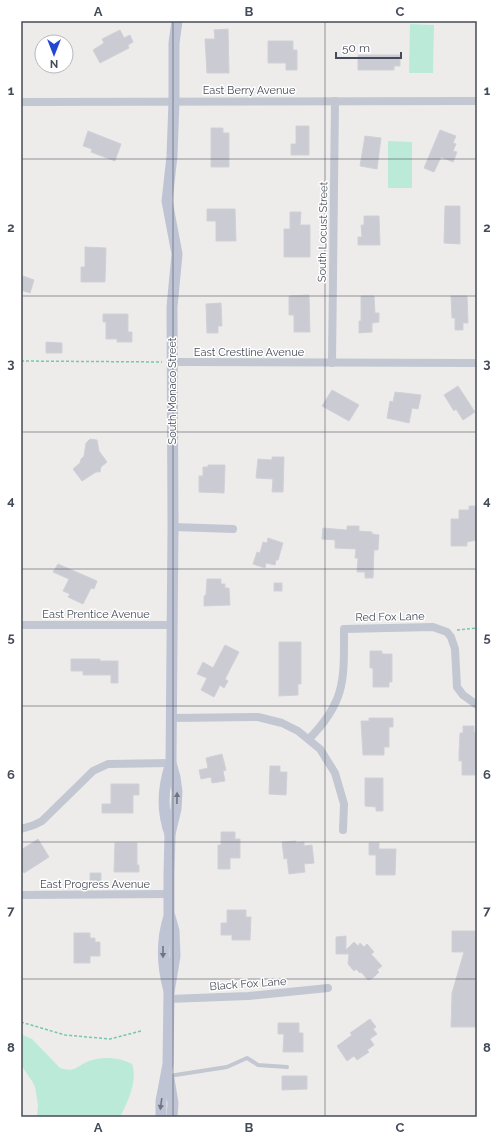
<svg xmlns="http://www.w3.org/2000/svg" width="498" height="1138" viewBox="0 0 498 1138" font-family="Raleway,sans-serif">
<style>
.green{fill:#bbebd8}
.building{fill:#cbccd3;stroke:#d0d0d7}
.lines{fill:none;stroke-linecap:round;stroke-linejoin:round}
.path{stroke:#75c7b1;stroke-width:1.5;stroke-dasharray:3 2;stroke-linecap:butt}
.lane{stroke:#c2c7d2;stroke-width:4}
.street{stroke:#c2c7d2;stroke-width:8}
.secondary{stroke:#bfc4d4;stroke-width:11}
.oneway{fill:#707583}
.grid{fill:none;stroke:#454b58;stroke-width:1;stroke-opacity:0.55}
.labels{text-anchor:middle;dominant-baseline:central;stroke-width:3;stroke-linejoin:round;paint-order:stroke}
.street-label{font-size:11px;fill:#454b58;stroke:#fff}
.neatline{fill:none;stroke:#454b58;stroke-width:1.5}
.grid-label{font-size:13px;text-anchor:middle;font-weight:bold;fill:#454b58}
</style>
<rect width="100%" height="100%" fill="#eeeceb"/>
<g class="green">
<polygon points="410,24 434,25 433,73 409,73"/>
<polygon points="388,141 412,142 412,188 388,188"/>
<path d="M 21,1034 L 32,1039 L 60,1068 C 76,1073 76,1066 89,1061 C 102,1056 120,1057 132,1064 C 138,1080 128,1102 120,1117 L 37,1117 L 38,1105 L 35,1087 L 32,1081 L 21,1065 Z"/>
</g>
<g class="building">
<polygon points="228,29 229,73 207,73 205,39 215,39 214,30"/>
<polygon points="120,30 124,38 130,35 133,42 128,45 129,48 100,63 93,50 104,43 102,39"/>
<polygon points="268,41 293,41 293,50 297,50 297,70 286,70 286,63 268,63"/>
<polygon points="358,55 400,55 400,66 394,66 394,70 358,70"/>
<polygon points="296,126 309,126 309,155 291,155 291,144 296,144"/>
<polygon points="211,128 223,128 223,133 229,133 229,167 211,167"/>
<polygon points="440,130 456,136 453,143 456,144 453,151 457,152 453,162 441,157 434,172 424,168"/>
<polygon points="88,131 121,144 115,161 91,152 92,149 83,146"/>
<polygon points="365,136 381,138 377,169 360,166"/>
<polygon points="445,206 460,206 460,244 444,243"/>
<polygon points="207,209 235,209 236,241 216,241 216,221 207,221"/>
<polygon points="290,212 301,212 300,225 310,225 310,257 284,257 284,229 290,229"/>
<polygon points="364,216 379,216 380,245 358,245 358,237 362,237 361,225 364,225"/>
<polygon points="85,247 106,248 105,282 81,282 81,267 85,267"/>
<polygon points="23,276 34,280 30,293 21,290"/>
<polygon points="309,295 310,332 294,332 294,315 289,315 289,296"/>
<polygon points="361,296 374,296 375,313 379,313 379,322 372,323 372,332 359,333 359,321 361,321"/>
<polygon points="451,296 467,296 468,323 463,323 463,330 455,330 455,318 452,318"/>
<polygon points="221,303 222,326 218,326 218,333 207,333 206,304"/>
<polygon points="103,314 128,314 128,332 132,332 132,342 117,342 117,339 106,339 106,322 103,322"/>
<polygon points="46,342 62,343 62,353 46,353"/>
<polygon points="458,386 475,412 463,420 456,409 454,411 444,395"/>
<polygon points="332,390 359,405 349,421 322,406"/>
<polygon points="395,392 421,395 418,409 412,408 409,423 387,418 390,401 393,402"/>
<polygon points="90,439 97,440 99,451 107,462 101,467 100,472 96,472 82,481 73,469 80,463 81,459 84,456 86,443"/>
<polygon points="272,457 284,457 283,492 272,492 273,479 256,478 258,459 272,460"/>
<polygon points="208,465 225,465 224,493 199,492 199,476 203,476 203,467 208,467"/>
<polygon points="469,506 477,506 477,540 467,542 467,546 451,546 451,519 459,519 459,510 469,510"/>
<polygon points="347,526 359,526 359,531 372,532 372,534 379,535 378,550 374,550 373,578 365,578 365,572 357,572 358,558 355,558 356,549 335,548 335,540 322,539 323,528 347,530"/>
<polygon points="268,538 283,543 278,560 276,560 275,565 266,563 265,568 253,564 257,552 260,553 263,542 267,543"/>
<polygon points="58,564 97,581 94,589 91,588 83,604 68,597 70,594 63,591 69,579 53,572"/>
<polygon points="207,579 221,579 221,584 225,584 225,588 229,588 230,605 204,606 204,596 206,595"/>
<rect x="274" y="583" width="8" height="8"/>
<polygon points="279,642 301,642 301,684 298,684 298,695 279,696"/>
<polygon points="225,645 239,652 225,679 228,681 224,688 220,685 214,697 201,690 207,678 197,674 203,662 213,668"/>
<polygon points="370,651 382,651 382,654 392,654 392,682 389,682 389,687 373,687 373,668 370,668"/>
<polygon points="71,659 100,659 100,661 118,661 118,683 111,683 111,675 83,675 83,671 71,671"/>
<polygon points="369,718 393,718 393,727 389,727 389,747 384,747 384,755 363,755 361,721 369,721"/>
<polygon points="463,726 474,726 474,732 477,732 476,775 462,775 462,761 459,761 459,754 460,733 463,733"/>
<polygon points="222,754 226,770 223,771 225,781 212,783 211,777 201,779 199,770 208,768 206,758"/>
<polygon points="270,766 280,766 280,772 287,772 286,795 269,794"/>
<polygon points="365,778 383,778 383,811 376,811 376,807 365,806"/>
<polygon points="111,784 139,784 139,795 133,795 133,813 102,813 102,804 111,804"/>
<polygon points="221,832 235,832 235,839 240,839 240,858 230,858 230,869 218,869 218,845 221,845"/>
<polygon points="38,839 49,857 24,873 21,868 21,850"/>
<polygon points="296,841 296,843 304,842 304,846 312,845 314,863 304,864 305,872 289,874 287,858 284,859 282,842"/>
<polygon points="115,843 137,843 137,865 139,865 139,872 114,872"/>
<polygon points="369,843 379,843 379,849 396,849 395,875 376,875 376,855 369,855"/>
<polygon points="90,873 101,873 101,883 90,884"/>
<polygon points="227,910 246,910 246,917 251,917 250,940 232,940 232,935 221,935 221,923 227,923"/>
<polygon points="452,931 477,931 477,1027 451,1027 452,993 464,952 452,952"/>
<polygon points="74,933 90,933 90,938 95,938 95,942 100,942 100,956 90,956 90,963 74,963"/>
<polygon points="346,936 346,950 354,942 358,946 360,943 364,947 367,944 374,952 371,954 382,966 377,970 379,972 373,978 368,980 361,972 360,973 356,969 354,971 348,964 349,954 336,954 336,937"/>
<polygon points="370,1019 376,1027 373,1029 377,1034 370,1039 374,1045 367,1050 369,1052 357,1060 354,1056 347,1061 337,1046 352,1035 350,1033"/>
<polygon points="278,1023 299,1023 299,1033 303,1033 303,1052 283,1052 284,1034 278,1034"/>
<polygon points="282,1076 307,1076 307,1089 282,1090"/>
</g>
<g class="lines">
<g class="path">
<polyline points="21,361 162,362"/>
<polyline points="457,630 477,628"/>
<polyline points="21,1022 65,1035 110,1039 141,1031"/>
</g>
<polyline class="lane" points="169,1076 227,1067 247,1058 258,1065 287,1067"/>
<g class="street">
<polyline points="21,102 477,101"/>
<polyline points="172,362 477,363"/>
<polyline points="332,363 335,101"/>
<polyline points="173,527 233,529"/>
<polyline points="21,625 171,625"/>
<polyline points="171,718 258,717 282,723 298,731 320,749 335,773 344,804 343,830"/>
<path d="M 309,739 C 346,701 344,680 344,629 L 433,627 L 447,632 L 451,637 L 455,649 L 457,687 L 463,695 L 477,705"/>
<polyline points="21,829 34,825 42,821 93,771 108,764 171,763"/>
<polyline points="21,895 169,894"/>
<polyline points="169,999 248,996 328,988"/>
</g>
<g class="secondary">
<path d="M 170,834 C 161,810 163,786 171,763 L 173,527 L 172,307 L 177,254 L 167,201 L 172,156 L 174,101 L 174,43 L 177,21"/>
<path d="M 169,916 C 161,941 162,966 169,991"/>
<polyline points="169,1079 173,1103 172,1117"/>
<polyline points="161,1117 161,1101 168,1064 169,992 175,956 174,931 169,913 169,875 170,834 176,809 177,792 175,777 171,763"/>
</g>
</g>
<defs><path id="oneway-solid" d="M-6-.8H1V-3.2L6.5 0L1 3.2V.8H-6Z"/></defs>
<g class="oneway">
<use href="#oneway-solid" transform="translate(177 798) rotate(-89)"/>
<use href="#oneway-solid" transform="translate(163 952) rotate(90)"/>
<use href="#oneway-solid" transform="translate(161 1104) rotate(98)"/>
</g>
<path class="grid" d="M 173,21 L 173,1117M 325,21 L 325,1117M 21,159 L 477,159M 21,296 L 477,296M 21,432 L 477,432M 21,569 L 477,569M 21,706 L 477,706M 21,842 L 477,842M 21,979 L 477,979"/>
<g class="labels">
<g class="street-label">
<text x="249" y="90">East Berry Avenue</text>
<text transform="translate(323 232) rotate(-89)">South Locust Street</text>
<text x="249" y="352">East Crestline Avenue</text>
<text transform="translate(172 391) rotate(-90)">South Monaco Street</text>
<text x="96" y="614">East Prentice Avenue</text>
<text transform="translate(390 617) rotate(-1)">Red Fox Lane</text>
<text x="95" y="884">East Progress Avenue</text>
<text transform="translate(248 984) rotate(-4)">Black Fox Lane</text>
</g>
</g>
<rect width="498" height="1138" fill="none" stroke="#ffffff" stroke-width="44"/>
<g transform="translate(54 54) rotate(180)"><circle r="19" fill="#ffffff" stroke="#b5b7bc"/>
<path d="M0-3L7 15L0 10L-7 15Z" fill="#2247d1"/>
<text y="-6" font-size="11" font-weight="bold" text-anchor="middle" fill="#454b58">N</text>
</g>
<path d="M336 52v6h65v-6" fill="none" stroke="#454b58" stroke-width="2"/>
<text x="342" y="52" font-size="12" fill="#454b58" stroke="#ffffff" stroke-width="3" paint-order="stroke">50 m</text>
<rect x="22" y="22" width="454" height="1094" class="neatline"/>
<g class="grid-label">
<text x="98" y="16">A</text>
<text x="249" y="16">B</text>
<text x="400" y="16">C</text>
<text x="11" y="95">1</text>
<text x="487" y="95">1</text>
<text x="11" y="232">2</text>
<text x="487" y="232">2</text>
<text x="11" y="368">3</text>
<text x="487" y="368">3</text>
<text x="11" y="505">4</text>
<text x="487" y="505">4</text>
<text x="11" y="642">5</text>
<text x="487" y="642">5</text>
<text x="11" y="779">6</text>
<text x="487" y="779">6</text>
<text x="11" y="915">7</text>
<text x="487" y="915">7</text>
<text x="11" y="1052">8</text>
<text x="487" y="1052">8</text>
<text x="98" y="1132">A</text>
<text x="249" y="1132">B</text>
<text x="400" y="1132">C</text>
</g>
</svg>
